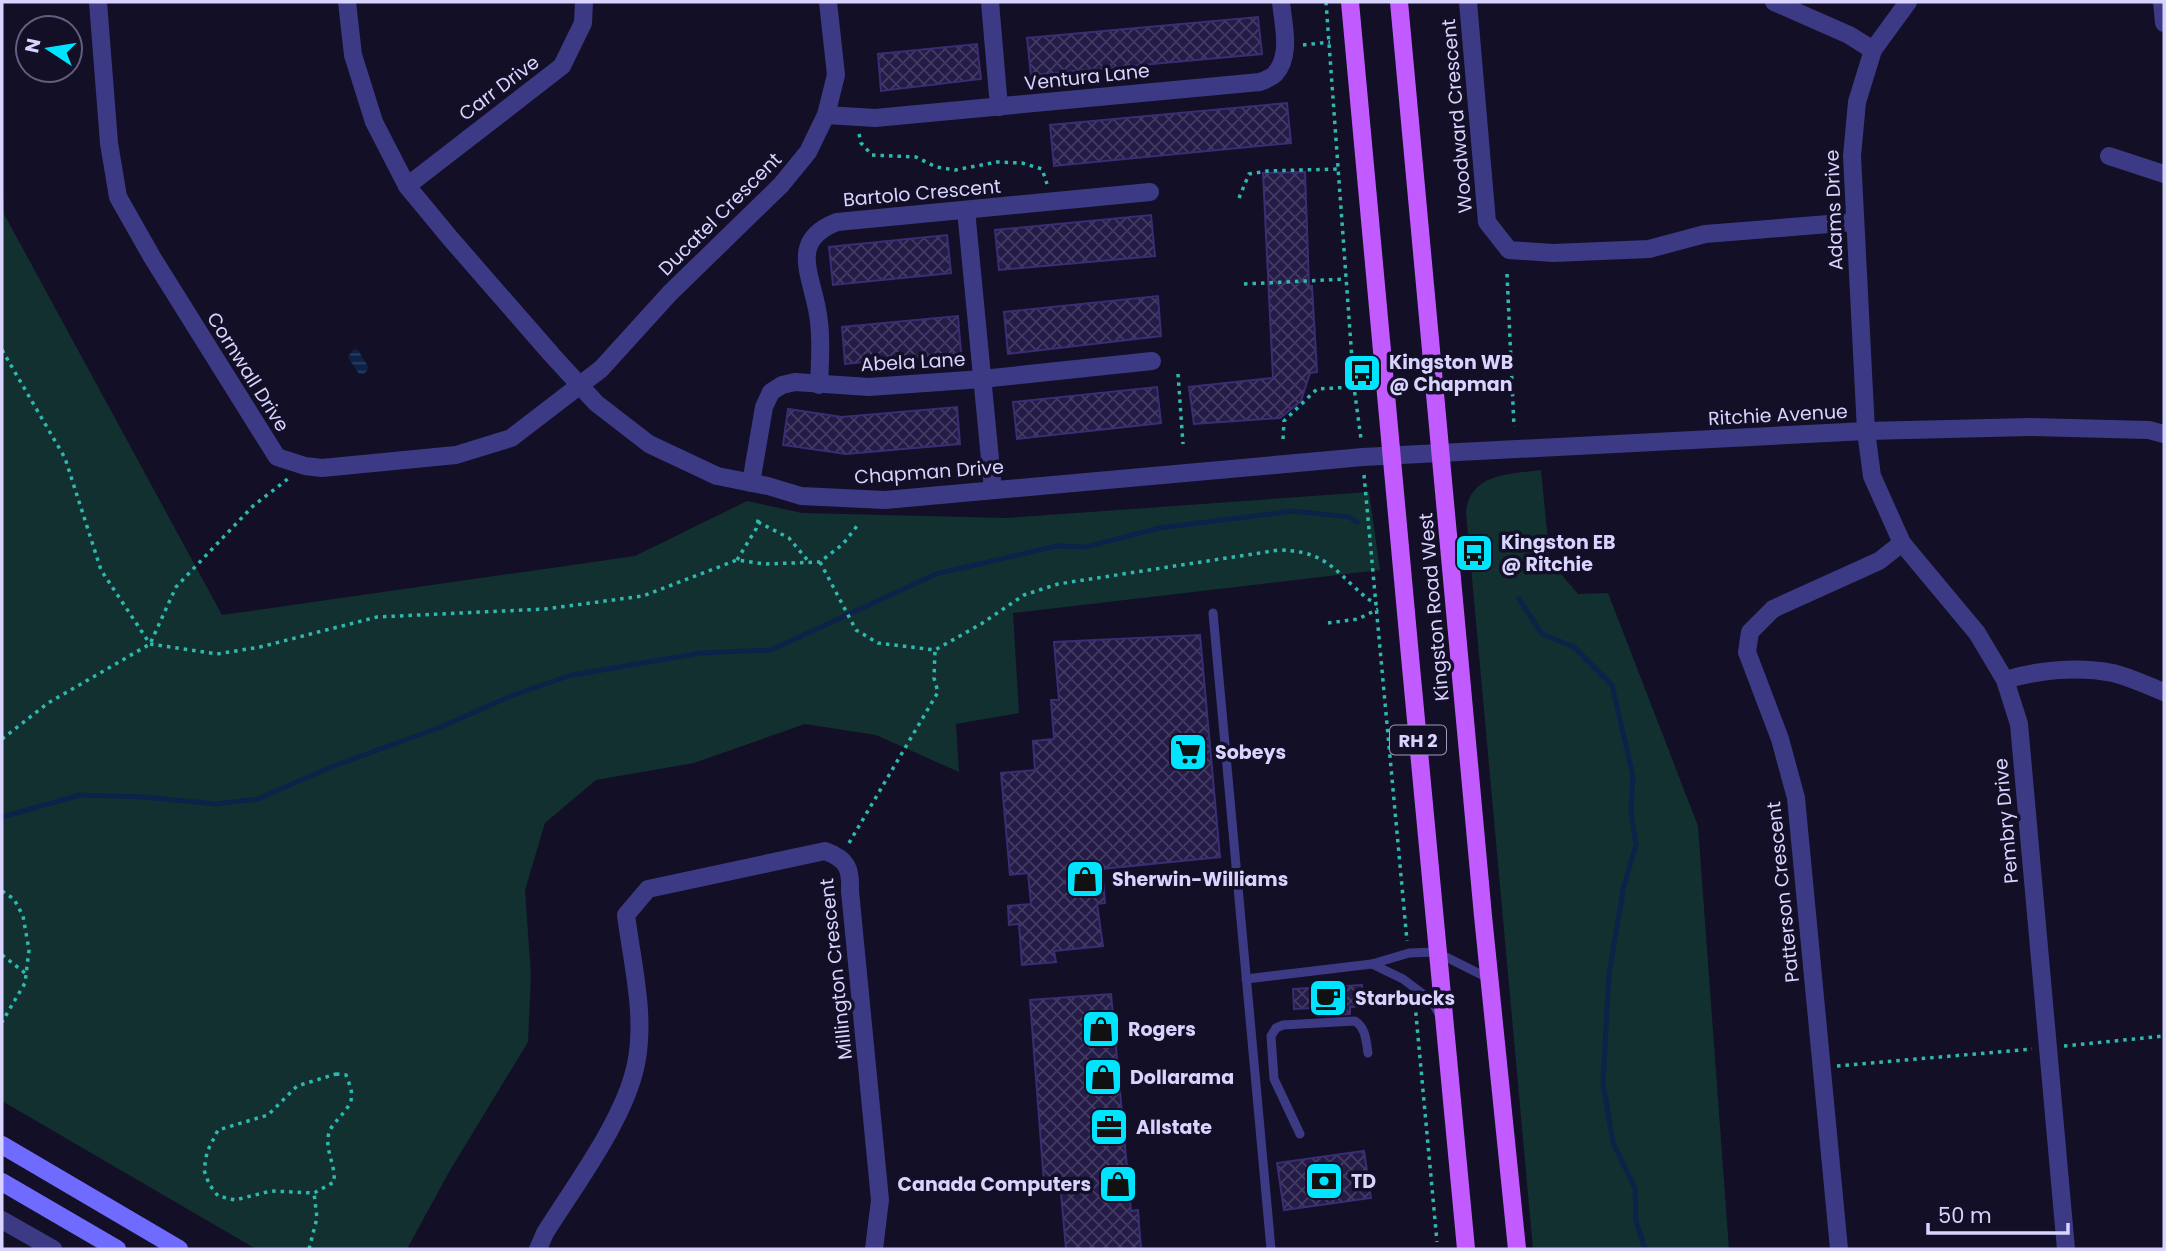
<svg xmlns="http://www.w3.org/2000/svg" width="2166" height="1251" viewBox="0 0 2166 1251" font-family="Poppins,sans-serif">
<style>
.green{fill:#12302f}
.water{fill:url(#water-rules)}
.lines{fill:none;stroke-linecap:round;stroke-linejoin:round}
.stream{stroke:#0c2248;stroke-width:5}
.building{fill:url(#building-cross-hatch);stroke:#3b2d73;stroke-width:2}
.path{stroke:#2fb8b0;stroke-width:3.5;stroke-dasharray:3.5 5;stroke-linecap:butt}
.service{stroke:#3d3a85;stroke-width:9}
.minor{stroke:#3d3a85;stroke-width:18}
.tertiary{stroke:#3d3a85;stroke-width:18}
.secondary{stroke:#6f6bff;stroke-width:18}
.primary{stroke:#c25bff;stroke-width:18}
.labels{text-anchor:middle;dominant-baseline:central;stroke-width:7;stroke-linejoin:round;paint-order:stroke}
.shield{fill:#130f26;stroke:#9e99be;stroke-width:2}
.shield-label{font-size:18px;font-weight:bold;fill:#d9d4ff}
.street-label{font-size:19px;fill:#d9d4ff;stroke:#130f26}
.poi-label{font-size:19px;font-weight:bold;fill:#d9d4ff;stroke:#130f26;text-anchor:start}
</style>
<defs>
<pattern id="water-rules" width="6" height="5" patternUnits="userSpaceOnUse" patternTransform="scale(1.75)"><rect width="6" height="5" fill="#0c2248"/><path d="M0 2.5h6" fill="none" stroke="#2f4163"/></pattern>
<pattern id="building-cross-hatch" width="8" height="8" patternUnits="userSpaceOnUse" patternTransform="scale(1.75)"><rect width="8" height="8" fill="#241b47"/><path d="M0 0l8 8M0 8l8-8" fill="none" stroke="#433b63"/></pattern>
</defs>
<rect width="100%" height="100%" fill="#130f26"/>
<g class="green">
<polygon points="2,177 4,214 222,615 635,556 747,501 802,513 1007,518 1369,492 1380,570 1013,613 1019,713 956,724 959,772 876,735 805,724 694,763 596,780 545,823 525,890 531,975 528,1042 449,1172 407,1249 256,1249 2,1101"/>
<path d="M 1541,470 L 1550,561 L 1578,594 L 1608,593 L 1698,826 L 1729,1249 L 1533,1249 L 1466,512 C 1470,473 1510,474 1541,470 Z"/>
</g>
<polygon class="water" points="354,349 358,350 369,368 364,374 359,374 348,357"/>
<g class="lines">
<g class="stream">
<polyline points="1519,599 1542,634 1574,647 1612,685 1633,776 1631,812 1636,845 1624,886 1609,974 1603,1083 1613,1143 1635,1188 1636,1221 1645,1249"/>
<polyline points="2,817 80,795 145,797 215,804 258,799 331,767 438,728 511,696 568,676 700,653 771,650 936,574 1057,546 1086,547 1159,528 1293,511 1349,517 1357,522"/>
</g>
</g>
<g class="building">
<polygon points="1258,17 1262,54 1031,75 1027,38"/>
<polygon points="977,44 981,79 881,91 878,54"/>
<polygon points="1287,103 1291,143 1054,166 1050,125"/>
<polygon points="1305,172 1309,286 1312,286 1317,372 1310,373 1301,401 1280,418 1194,424 1189,387 1273,378 1263,173"/>
<polygon points="1151,215 1155,256 999,270 995,230"/>
<polygon points="947,235 951,273 833,285 829,247"/>
<polygon points="1158,296 1161,336 1008,354 1004,312"/>
<polygon points="958,316 961,353 845,364 842,327"/>
<polygon points="1157,387 1161,423 1017,439 1013,402"/>
<polygon points="957,407 960,444 846,454 783,445 788,409 842,417"/>
<polygon points="1200,635 1220,857 1102,869 1105,903 1097,904 1103,946 1054,951 1056,962 1022,965 1019,924 1009,925 1008,906 1031,904 1028,873 1010,875 1001,773 1035,770 1033,741 1054,739 1051,700 1059,700 1054,642"/>
<polygon points="1362,985 1363,1006 1350,1007 1350,1014 1331,1015 1331,1007 1294,1009 1293,989"/>
<polygon points="1111,994 1131,1211 1138,1210 1141,1249 1066,1249 1060,1182 1044,1182 1030,1000"/>
<polygon points="1364,1151 1371,1198 1284,1210 1277,1163"/>
</g>
<g class="lines">
<g class="path">
<polyline points="1326,2 1354,387 1361,439"/>
<polyline points="1303,45 1330,42"/>
<polyline points="859,134 861,143 872,155 916,157 936,167 955,170 997,162 1022,163 1042,169 1047,184"/>
<polyline points="1239,198 1249,174 1267,171 1339,169"/>
<polyline points="1507,274 1514,427"/>
<polyline points="1244,284 1346,279"/>
<polyline points="2,350 65,458 101,570 150,644 217,654 260,647 377,617 545,609 643,596 737,560 765,564 820,562 843,544 857,526"/>
<polyline points="1178,374 1183,444"/>
<polyline points="1283,439 1284,421 1317,389 1354,387"/>
<polyline points="1364,475 1407,941"/>
<polyline points="758,522 789,538 809,562"/>
<polyline points="737,560 756,529 759,516"/>
<path d="M 820,562 L 856,630 L 878,643 L 935,650 L 981,624 L 1024,595 L 1058,584 L 1279,550 C 1314,551 1327,560 1351,584 C 1360,592 1366,599 1377,604"/>
<polyline points="1328,623 1358,619 1378,609"/>
<polyline points="2,739 48,703 150,644 176,587 253,506 289,478"/>
<polyline points="849,843 938,692 934,678 935,650"/>
<polyline points="2,891 14,899 23,916 29,950 25,983 2,1022"/>
<polyline points="2,955 25,973"/>
<polyline points="1415,1004 1437,1242"/>
<polyline points="2064,1046 2164,1036"/>
<polyline points="1837,1066 2032,1049"/>
<path d="M 336,1074 L 346,1075 C 355,1098 354,1101 338,1119 C 335,1123 330,1128 329,1133 C 324,1149 336,1165 334,1182 L 314,1193 L 271,1191 L 235,1200 L 218,1196 L 209,1184 L 204,1170 L 207,1152 L 218,1130 L 268,1115 L 297,1086 Z"/>
<polyline points="309,1249 317,1218 314,1193"/>
</g>
<g class="service">
<polyline points="1213,613 1271,1249"/>
<polyline points="1372,964 1403,979 1431,1000 1439,1014"/>
<polyline points="1246,979 1372,964 1409,953 1436,952 1490,979"/>
<path d="M 1300,1134 L 1274,1079 L 1271,1036 L 1276,1028 L 1283,1025 L 1355,1021 C 1366,1028 1366,1041 1368,1053"/>
</g>
<g class="minor">
<polyline points="98,2 109,143 118,197 152,257 277,457 305,466 322,468 456,455 511,438 601,369 670,293 781,185 808,152 826,115 836,75 828,2"/>
<polyline points="990,2 999,107"/>
<polyline points="1468,2 1487,222 1509,250 1553,253 1649,249 1705,234 1854,222"/>
<polyline points="1774,2 1849,35 1873,50"/>
<polyline points="1908,2 1873,50 1857,102 1852,156 1866,431 1872,476 1902,543 1977,633 2005,680 2019,724 2066,1249"/>
<polyline points="2162,2 2164,23"/>
<path d="M 826,115 L 875,118 L 1260,82 C 1265,80 1272,77 1275,74 C 1292,55 1283,24 1281,2"/>
<polyline points="2109,156 2164,174"/>
<polyline points="407,186 562,66 583,23 584,2"/>
<polyline points="966,210 993,490"/>
<path d="M 819,385 C 820,361 822,333 817,309 C 810,272 790,240 837,222 L 1150,192"/>
<polyline points="751,483 764,407 771,392 782,385 795,382 869,387 982,379 1152,361"/>
<path d="M 2005,680 C 2038,670 2078,666 2113,673 C 2130,677 2148,686 2164,692"/>
<polyline points="2,1220 53,1249"/>
<path d="M 538,1249 L 545,1233 C 575,1185 625,1119 636,1064 C 646,1016 632,962 626,915 L 648,889 L 825,851 C 847,859 851,868 850,891 L 880,1200 L 874,1249"/>
<polyline points="1839,1249 1796,798 1780,739 1747,652 1750,632 1773,609 1879,561 1902,543"/>
</g>
<polyline class="tertiary" points="347,2 353,55 374,122 407,186 450,238 552,355 596,403 649,444 717,476 768,486 801,496 885,500 1363,457 1866,431 2030,427 2149,430 2164,434"/>
<g class="secondary">
<polyline points="2,1145 179,1249"/>
<polyline points="2,1182 117,1249"/>
</g>
<g class="primary">
<path d="M 1350,2 C 1390,417 1424,834 1466,1249"/>
<polyline points="1399,2 1483,916 1517,1249"/>
</g>
</g>
<defs>
<symbol id="bus-square" viewBox="-11 -11 22 22"><rect x="-9" y="-9" width="18" height="18" rx="4" fill="#00e5ff" stroke="#130f26"/><path d="M-5-6H5V4H4V6H2V4H-2V6H-4V4H-5ZM-3.5-4V0h7V-4ZM-3.5 1.2v1.5H-2V1.2ZM2 1.2v1.5H3.5V1.2Z" fill="#111"/></symbol>
<symbol id="supermarket-square" viewBox="-11 -11 22 22"><rect x="-9" y="-9" width="18" height="18" rx="4" fill="#00e5ff" stroke="#130f26"/><path d="M-6-5.5h2.5l.6 2H6L4.5 2H-2.5L-4.4-4H-6ZM-1.5 3.2a1.3 1.3 0 1 0 .1 0ZM3 3.2a1.3 1.3 0 1 0 .1 0Z" fill="#111"/></symbol>
<symbol id="shop-square" viewBox="-11 -11 22 22"><rect x="-9" y="-9" width="18" height="18" rx="4" fill="#00e5ff" stroke="#130f26"/><path d="M-5-2.5h2.3a2.7 3.5 0 0 1 5.4 0H5L5.5 6h-11ZM-1.5-2.5h3a1.5 2.3 0 0 0-3 0Z" fill="#111"/></symbol>
<symbol id="cafe-square" viewBox="-11 -11 22 22"><rect x="-9" y="-9" width="18" height="18" rx="4" fill="#00e5ff" stroke="#130f26"/><path d="M-5.5-4.5H6V0H3Q3 3.5 0 3.5H-2.5Q-5.5 3.5-5.5 0ZM3-3.2v2h1.7v-2ZM-6 4.5H4V6H-6Z" fill="#111"/></symbol>
<symbol id="office-square" viewBox="-11 -11 22 22"><rect x="-9" y="-9" width="18" height="18" rx="4" fill="#00e5ff" stroke="#130f26"/><path d="M-6-3h4V-5.5h4V-3h4V5H-6ZM-1-4.5V-3h2v-1.5ZM-6 0V1H6V0Z" fill="#111"/></symbol>
<symbol id="bank-square" viewBox="-11 -11 22 22"><rect x="-9" y="-9" width="18" height="18" rx="4" fill="#00e5ff" stroke="#130f26"/><path d="M-6-4H6V4H-6ZM0-2.3a2.3 2.3 0 1 0 0 4.6a2.3 2.3 0 1 0 0-4.6Z" fill="#111"/></symbol>
</defs>
<g fill-rule="evenodd">
<use href="#bus-square" x="1340" y="351" width="44" height="44"/>
<use href="#bus-square" x="1452" y="531" width="44" height="44"/>
<use href="#supermarket-square" x="1166" y="730" width="44" height="44"/>
<use href="#shop-square" x="1063" y="857" width="44" height="44"/>
<use href="#cafe-square" x="1306" y="976" width="44" height="44"/>
<use href="#shop-square" x="1079" y="1007" width="44" height="44"/>
<use href="#shop-square" x="1081" y="1055" width="44" height="44"/>
<use href="#office-square" x="1087" y="1105" width="44" height="44"/>
<use href="#bank-square" x="1302" y="1159" width="44" height="44"/>
<use href="#shop-square" x="1096" y="1162" width="44" height="44"/>
</g>
<g class="labels">
<rect class="shield" x="1390" y="725.5" width="56" height="29" rx="5"/>
<g class="shield-label">
<text x="1418" y="740">RH 2</text>
</g>
<g class="street-label">
<text transform="translate(1087 77) rotate(-6)">Ventura Lane</text>
<text transform="translate(499 88) rotate(-37)">Carr Drive</text>
<text transform="translate(1457 116) rotate(-95)">Woodward Crescent</text>
<text transform="translate(922 193) rotate(-5)">Bartolo Crescent</text>
<text transform="translate(1834 210) rotate(-92)">Adams Drive</text>
<text transform="translate(720 214) rotate(-45)">Ducatel Crescent</text>
<text transform="translate(913 362) rotate(-3)">Abela Lane</text>
<text transform="translate(248 372) rotate(58)">Cornwall Drive</text>
<text transform="translate(1778 415) rotate(-3)">Ritchie Avenue</text>
<text transform="translate(929 472) rotate(-4)">Chapman Drive</text>
<text transform="translate(1434 607) rotate(-95)">Kingston Road West</text>
<text transform="translate(2006 821) rotate(-95)">Pembry Drive</text>
<text transform="translate(1783 892) rotate(-96)">Patterson Crescent</text>
<text transform="translate(836 969) rotate(-96)">Millington Crescent</text>
</g>
<g class="poi-label">
<text x="1389" y="362">Kingston WB<tspan x="1389" dy="22">@ Chapman</tspan></text>
<text x="1501" y="542">Kingston EB<tspan x="1501" dy="22">@ Ritchie</tspan></text>
<text x="1215" y="752">Sobeys</text>
<text x="1112" y="879">Sherwin-Williams</text>
<text x="1355" y="998">Starbucks</text>
<text x="1128" y="1029">Rogers</text>
<text x="1130" y="1077">Dollarama</text>
<text x="1136" y="1127">Allstate</text>
<text x="1351" y="1181">TD</text>
<text x="1091" y="1184" text-anchor="end">Canada Computers</text>
</g>
</g>
<rect width="2166" height="1251" fill="none" stroke="#d9d4ff" stroke-width="7"/>
<g transform="translate(49 49) rotate(282)"><circle r="33" fill="#130f26" stroke="#625e7d" stroke-width="2"/>
<path d="M0-5L12 26L0 18L-12 26Z" fill="#00e5ff"/>
<text y="-10" font-size="19" font-weight="bold" text-anchor="middle" fill="#d9d4ff">N</text>
</g>
<path d="M1928 1223v10h140v-10" fill="none" stroke="#d9d4ff" stroke-width="3.5"/>
<text x="1938" y="1223" font-size="21" fill="#d9d4ff" stroke="#130f26" stroke-width="5" paint-order="stroke">50 m</text>
</svg>
